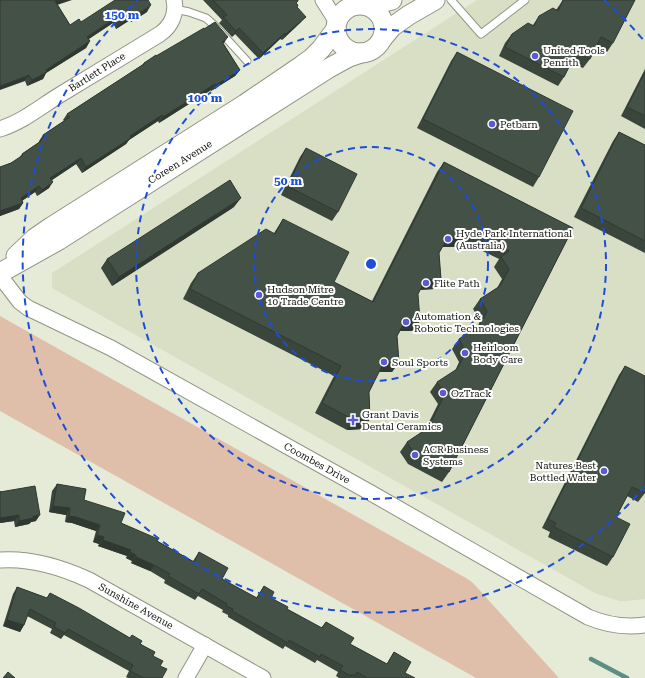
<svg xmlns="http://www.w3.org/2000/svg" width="645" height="678" viewBox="0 0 645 678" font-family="'Roboto Serif',serif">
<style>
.built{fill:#d9dfc5}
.green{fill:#dfbfaa}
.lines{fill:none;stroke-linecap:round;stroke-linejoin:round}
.stream{stroke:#5b8f85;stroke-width:4.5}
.service-casing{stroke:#919584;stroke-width:9}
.minor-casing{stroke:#919584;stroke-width:17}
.tertiary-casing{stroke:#919584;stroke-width:21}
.service{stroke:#fff;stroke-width:7}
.minor{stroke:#fff;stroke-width:15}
.tertiary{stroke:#fff;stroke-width:19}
.wall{fill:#3a463c}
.shaded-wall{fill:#303931}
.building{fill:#445146;stroke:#303931}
.ring{fill:none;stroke:#1d4ed8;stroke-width:2;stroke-dasharray:7 5}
.poi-dot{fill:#5d59d1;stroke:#fff;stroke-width:1.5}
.labels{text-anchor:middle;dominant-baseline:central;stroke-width:4;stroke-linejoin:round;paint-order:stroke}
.poi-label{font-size:10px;fill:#11120c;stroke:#fff;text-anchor:start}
.street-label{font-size:10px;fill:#11120c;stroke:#fff}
.centre{fill:#1d4ed8;stroke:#fff;stroke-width:2}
.ring-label{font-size:12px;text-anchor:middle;font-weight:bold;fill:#1d4ed8;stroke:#fff;stroke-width:4;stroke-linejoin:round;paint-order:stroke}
</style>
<rect width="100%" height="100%" fill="#e6ebd8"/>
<polygon class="built" points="477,0 645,0 645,599 626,601 619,601 595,593 52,288 52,273"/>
<polygon class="green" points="0,316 466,578 473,583 559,678 476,678 0,411"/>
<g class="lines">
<polyline class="stream" points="591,659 627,678"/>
<defs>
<g id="service">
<polyline points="451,0 481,34 525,0"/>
<polyline points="175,9 189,12 206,18 214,25 247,61"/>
</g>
<g id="minor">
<polyline points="323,0 337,22"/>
<polyline points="356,0 365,5"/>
<path d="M 0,129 C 22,122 39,108 58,96 C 92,75 126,55 160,34 C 171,26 177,14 174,0"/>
<path d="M 0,276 L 20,302 L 28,308 L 111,348 L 371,493 L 588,617 C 607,625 624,628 645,625"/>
<path d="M 0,560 C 30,558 61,567 89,580 L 263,678"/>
<polyline points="186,678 205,645"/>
</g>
<g id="tertiary">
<circle cx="360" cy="29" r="24"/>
<polyline points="369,6 392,0"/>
<polyline points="382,39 392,27 409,15 435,0"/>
<polyline points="16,256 35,238 51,227 245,104 301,66 312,58 321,49 336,29"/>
<polyline points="0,273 59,240 329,68 349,57 361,53"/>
</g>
</defs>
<use href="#service" class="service-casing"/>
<use href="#minor" class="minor-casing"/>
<use href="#tertiary" class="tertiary-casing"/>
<use href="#service" class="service"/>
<use href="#minor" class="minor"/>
<use href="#tertiary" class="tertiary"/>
</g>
<g class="wall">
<polygon points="203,0 298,0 296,3 298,5 297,7 301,22 282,40 280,39 259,59 235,34 232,37 219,23 222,20"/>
<polygon points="563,0 613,43 607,52 596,47 590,59 583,68 571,63 564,77 558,86 499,56 505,43 512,34 533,25 539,16 556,10"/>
<polygon points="58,5 70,25 147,12 131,22 130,20 116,29 113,23 88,39 90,41 86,48 46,73 43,79 27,86 25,81"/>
<polygon points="224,44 240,70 235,76 211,91 211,90 159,123 158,121 129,140 126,144 82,173 76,164 52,180 49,188 37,196 35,192 22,201 23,203 19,209 0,216 0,167 11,163 19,158 22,154 38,143 39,142 39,141 43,135 64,121 63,120 67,114 142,65 144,63 156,56"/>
<polygon points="457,52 539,177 533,187 417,128 451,61"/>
<polygon points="645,69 645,129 621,116"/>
<polygon points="619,132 645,145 645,253 574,217 613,141"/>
<polygon points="306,148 338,212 332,221 281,195 300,157"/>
<polygon points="444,162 573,228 449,472 442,482 408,464 400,452 407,442 425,430 438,404 430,392 437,382 455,371 459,362 452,349 459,339 477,328 480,321 473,309 480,299 497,288 502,279 494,267 499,259 460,240 455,247 442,247 439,253 441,279 434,289 420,290 418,294 413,331 400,331 397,336 399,362 392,372 379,372 369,392 370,419 363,429 347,430 315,413 334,376 183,299 191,283 198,273 274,233 283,219 334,282 372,301 437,172"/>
<polygon points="234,207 112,286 101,268 107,259"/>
<polygon points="625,366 645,493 638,502 627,496 616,517 613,557 607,566 548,537 550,532 542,528 619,375"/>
<polygon points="57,484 84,500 121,523 157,541 193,561 199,552 222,579 256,598 264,586 271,598 287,609 321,628 326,622 350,644 387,664 394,652 405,673 415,678 339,678 336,676 338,672 317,660 315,663 285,646 283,649 228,617 228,615 222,612 223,610 198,596 195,600 164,583 165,580 150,571 131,563 132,561 126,558 127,556 98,546 99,544 93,542 96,531 72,523 65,522 66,515 49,512 52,491"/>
<polygon points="0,491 36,521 31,522 29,524 15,527 14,521 0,523"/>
<polygon points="17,587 47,598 50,593 130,638 132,635 153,656 160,666 162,678 128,678 126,677 129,671 64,635 61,639 50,633 52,629 27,616 24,625 20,632 3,626 13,594"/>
</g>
<g class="shaded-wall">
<polygon points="59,0 72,0 51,7 55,1"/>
<polygon points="151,5 147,12 131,22 135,16"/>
<polygon points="134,14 130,20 116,29 121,23"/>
<polygon points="117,17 113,23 83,43 87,37"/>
<polygon points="306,17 301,22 282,40 286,34"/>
<polygon points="239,28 235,34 232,37 236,31"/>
<polygon points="285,33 280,39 259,59 263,53"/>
<polygon points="228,37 224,43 218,48 222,42"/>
<polygon points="90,41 86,48 46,73 43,79 27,86 32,80"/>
<polygon points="240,70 235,76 211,91 216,85"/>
<polygon points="29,75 25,81 0,90 0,86"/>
<polygon points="215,84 211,90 159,123 163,117"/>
<polygon points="162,115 158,121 129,140 126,144 82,173 86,167 130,136"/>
<polygon points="81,158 76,164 46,184 50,178"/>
<polygon points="53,182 49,188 37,196 42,190"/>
<polygon points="39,186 35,192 17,204 21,198"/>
<polygon points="241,198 234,207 112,286 119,277"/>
<polygon points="23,203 19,209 0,216 0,211"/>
<polygon points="448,237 462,237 455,247 441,247"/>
<polygon points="441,279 434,289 418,290 425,280"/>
<polygon points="405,321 420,321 413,331 398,331"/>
<polygon points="384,362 399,362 392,372 377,372"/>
<polygon points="370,419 363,429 347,430 354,420"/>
<polygon points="53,506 70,508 66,515 49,512"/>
<polygon points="19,515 14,521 0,523 0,518"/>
<polygon points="40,515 36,521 31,522 29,524 15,527 19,521 33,516"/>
<polygon points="69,516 76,517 100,525 96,531 72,523 65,522"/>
<polygon points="97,535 104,537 99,544 93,542"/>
<polygon points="103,540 131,550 127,556 98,546"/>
<polygon points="130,552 136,555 132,561 126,558"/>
<polygon points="136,557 154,565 150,571 131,563"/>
<polygon points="7,620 24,625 20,632 3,626"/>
</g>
<g class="building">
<polygon points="0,0 59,0 55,1 70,25 79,19 81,22 115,0 148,0 151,5 135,16 134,14 121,23 117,17 87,37 90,41 46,70 47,72 32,80 29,75 0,86"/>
<polygon points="213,0 298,0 298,1 296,3 298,5 297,7 306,17 286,34 285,33 263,53 239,28 236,31 223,17 227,15"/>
<polygon points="563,0 635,0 613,43 601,37 590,59 576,53 564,77 505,47 512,34 528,23 534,26 539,16 553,8 558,11"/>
<polygon points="215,22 228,37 222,42 240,70 216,85 215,84 163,117 162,115 130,136 131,138 86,167 81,158 50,178 53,182 42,190 39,186 21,198 23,203 0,211 0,167 11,163 23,155 22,154 41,141 41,140 44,137 43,135 70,117 67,114 144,64 144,63 156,55 156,56 204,28 204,29"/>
<polygon points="457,52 573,111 539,177 423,119"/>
<polygon points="645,72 645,116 627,107"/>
<polygon points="619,132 645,145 645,241 581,208"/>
<polygon points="306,148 357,174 338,212 287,186"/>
<polygon points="444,162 573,228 449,472 415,455 407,442 428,428 445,394 437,382 457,369 466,352 459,339 479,326 487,311 480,299 500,286 509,269 501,257 509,251 461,228 462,237 448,237 439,253 441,279 425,280 418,294 420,321 405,321 397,336 399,362 384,362 369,392 370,419 354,420 322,403 341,366 190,289 198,273 266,229 275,234 283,219 349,252 334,282 373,302"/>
<polygon points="230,180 241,198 119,277 107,259"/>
<polygon points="625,366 645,376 645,493 632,487 616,517 630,524 613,557 554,527 556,523 548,519"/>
<polygon points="57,484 86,489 84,500 125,513 121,523 158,539 157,541 194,562 199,552 228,568 222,579 257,598 264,586 274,592 271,598 288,607 287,609 322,628 326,622 354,638 350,644 387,664 394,652 411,662 405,673 415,678 367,678 357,672 355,676 352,674 351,676 340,670 343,666 321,654 320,657 289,640 288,643 232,611 233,609 226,606 227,604 202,589 199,594 168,576 170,574 154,565 136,557 136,555 130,552 131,550 103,540 104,537 97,535 100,525 76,517 69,516 70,508 53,506"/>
<polygon points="35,486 40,515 33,516 34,518 19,521 19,515 0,518 0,491 0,492"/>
<polygon points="17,587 47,598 50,593 79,608 130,638 132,635 142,641 140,644 155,652 153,656 163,661 160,666 167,669 162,678 144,678 130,671 133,665 68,629 65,633 54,627 56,623 30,609 24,625 7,620"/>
<polygon points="8,672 15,678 3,678"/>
</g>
<g class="ring">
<circle cx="371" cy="264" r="117"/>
<circle cx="371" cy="264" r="235"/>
<path d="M645 486A352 352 0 1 1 138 0M604 0A352 352 0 0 1 645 42"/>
</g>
<g class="poi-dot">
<circle cx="535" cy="56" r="4"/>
<circle cx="492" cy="124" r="4"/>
<circle cx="448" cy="239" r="4"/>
<circle cx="426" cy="283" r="4"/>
<circle cx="259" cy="295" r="4"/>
<circle cx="406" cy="322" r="4"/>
<circle cx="465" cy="353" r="4"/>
<circle cx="384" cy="362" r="4"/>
<circle cx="443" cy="393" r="4"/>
<path d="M351 414h4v4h4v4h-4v4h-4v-4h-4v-4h4z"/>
<circle cx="415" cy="455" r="4"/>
<circle cx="604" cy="471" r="4"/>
</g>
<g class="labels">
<g class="poi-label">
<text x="543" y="50">United Tools<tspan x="543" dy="12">Penrith</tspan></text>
<text x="500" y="124">Petbarn</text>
<text x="456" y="233">Hyde Park International<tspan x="456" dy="12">(Australia)</tspan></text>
<text x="434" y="283">Flite Path</text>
<text x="267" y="289">Hudson Mitre<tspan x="267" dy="12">10 Trade Centre</tspan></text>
<text x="414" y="316">Automation &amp;<tspan x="414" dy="12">Robotic Technologies</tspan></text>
<text x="473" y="347">Heirloom<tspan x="473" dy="12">Body Care</tspan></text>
<text x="392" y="362">Soul Sports</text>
<text x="451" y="393">OzTrack</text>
<text x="362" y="414">Grant Davis<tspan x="362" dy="12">Dental Ceramics</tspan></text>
<text x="423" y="449">ACR Business<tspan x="423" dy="12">Systems</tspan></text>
<text x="596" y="465" text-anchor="end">Natures Best<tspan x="596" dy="12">Bottled Water</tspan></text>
</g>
<g class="street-label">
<text transform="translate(97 72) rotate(-32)">Bartlett Place</text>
<text transform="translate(180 162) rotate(-32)">Coreen Avenue</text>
<text transform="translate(317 463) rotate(29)">Coombes Drive</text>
<text transform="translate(136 606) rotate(29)">Sunshine Avenue</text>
</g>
</g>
<circle cx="371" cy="264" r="6" class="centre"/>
<g class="ring-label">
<text x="122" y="19">150 m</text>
<text x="205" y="102">100 m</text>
<text x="288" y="185">50 m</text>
</g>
</svg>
